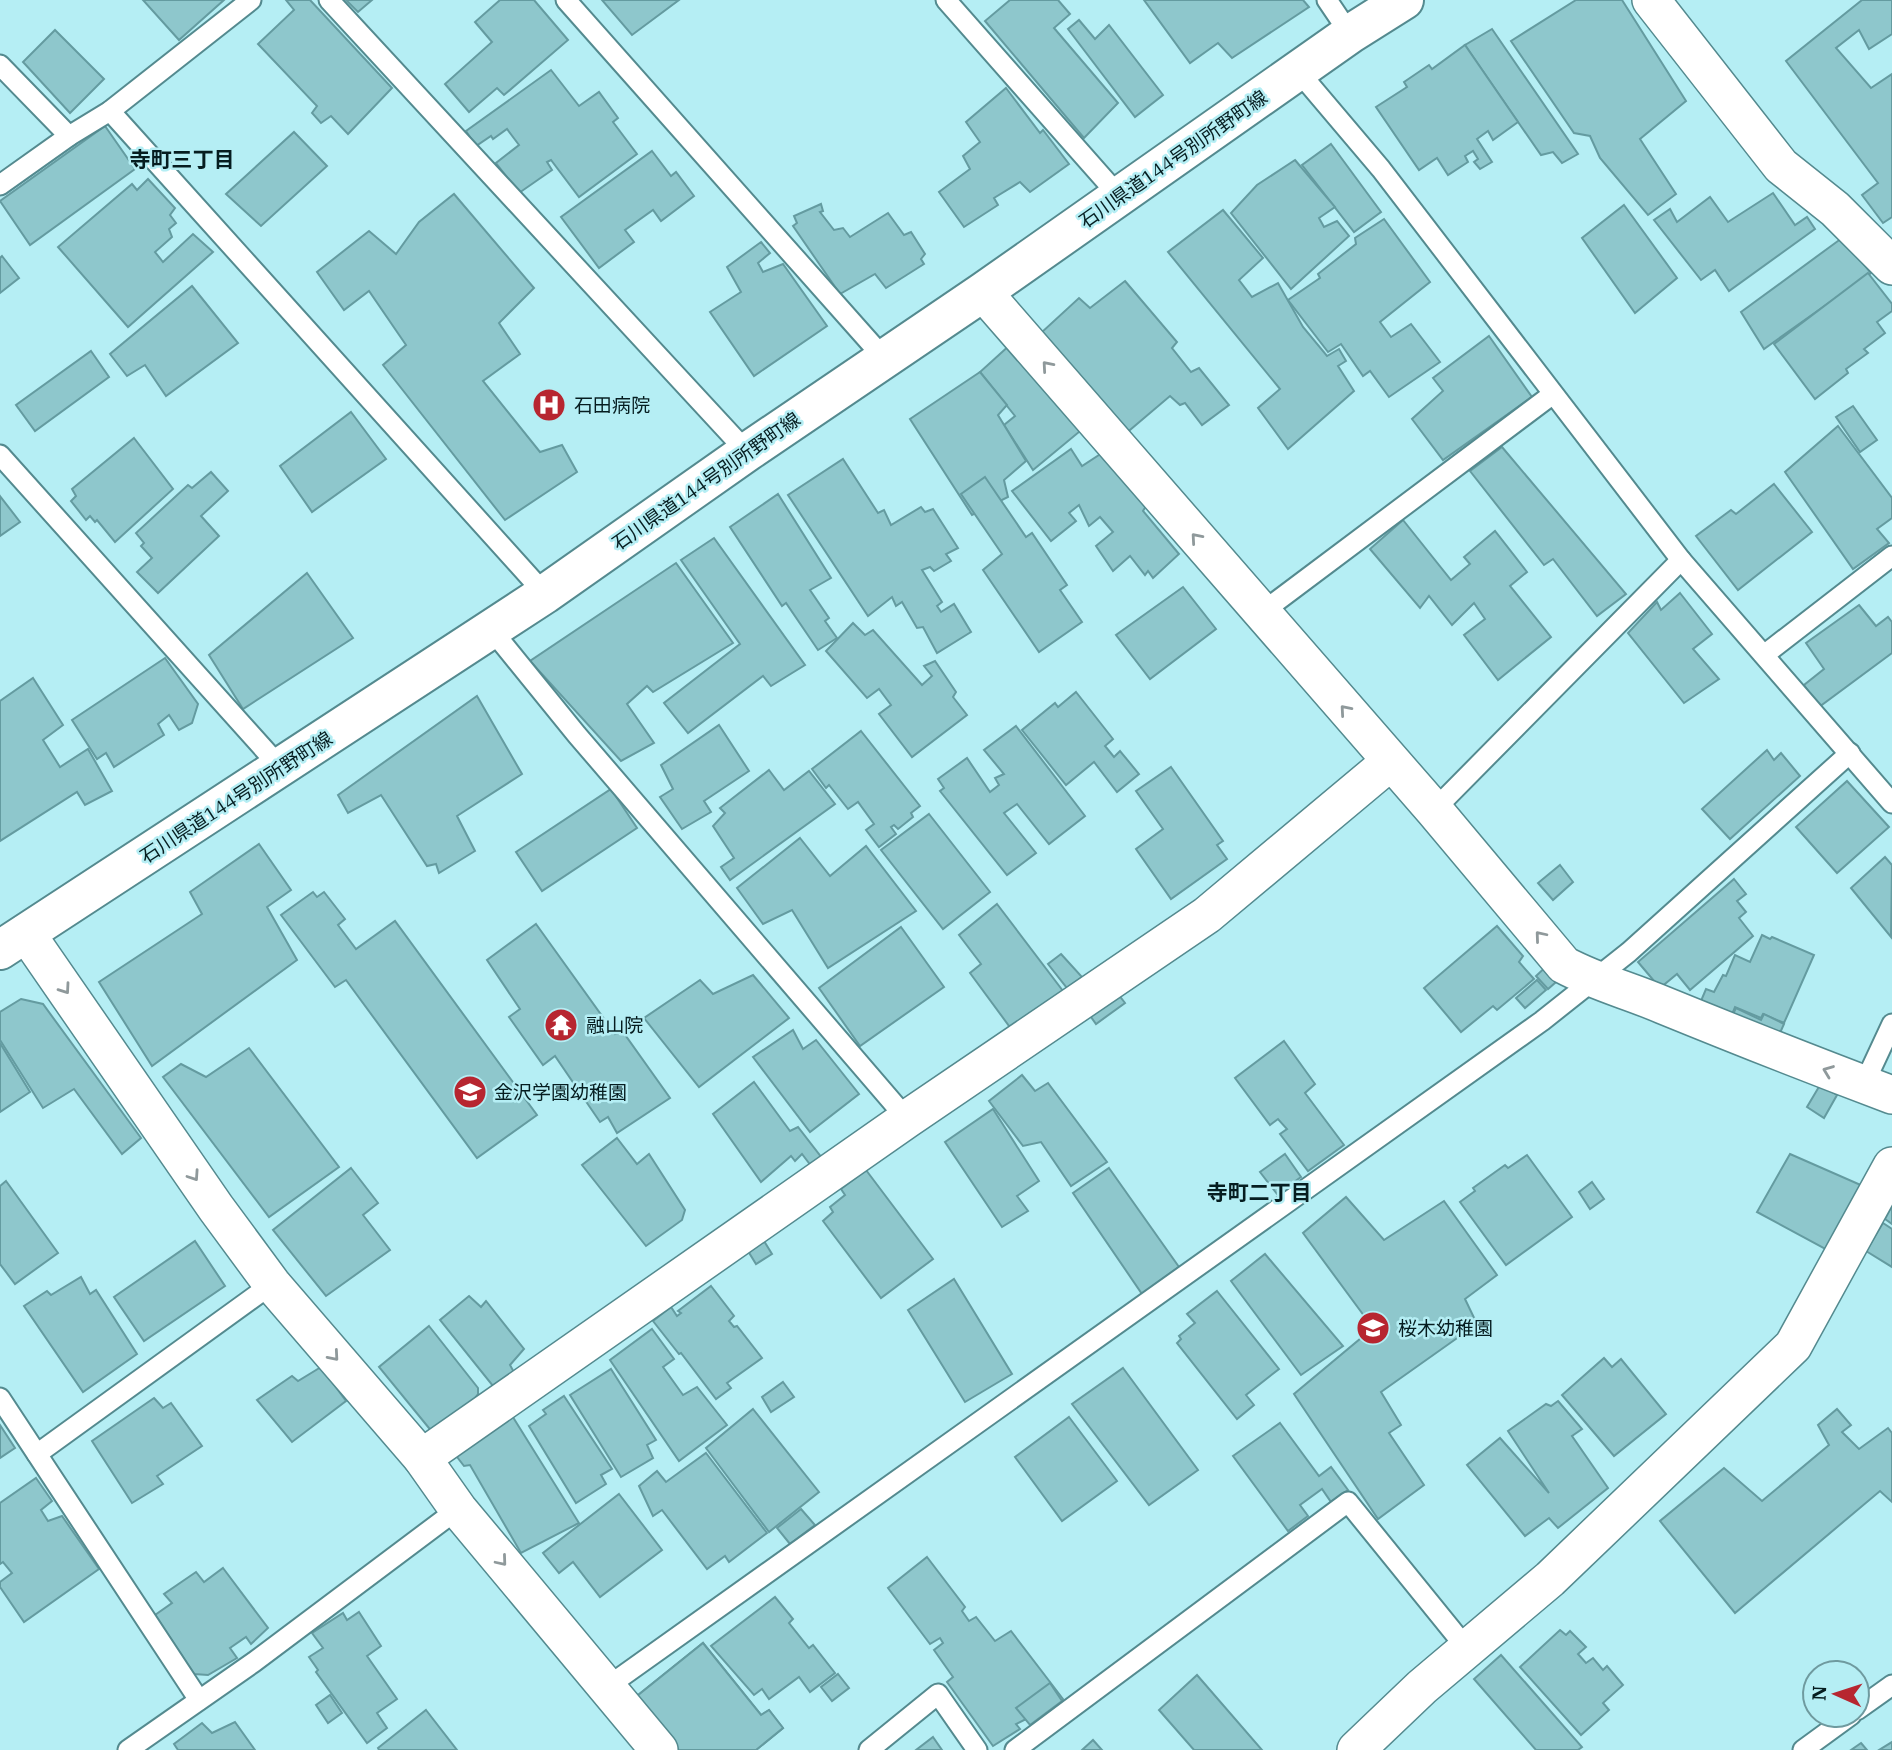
<svg xmlns="http://www.w3.org/2000/svg" width="1892" height="1750" viewBox="0 0 1892 1750" font-family="'IBM Plex Serif','Noto Sans JP',serif">
<style>
.building{fill:#8ec7cc;stroke:#649ba0;stroke-width:2}
.lines{fill:none;stroke-linecap:round;stroke-linejoin:round}
.service-casing{stroke:#548a8f;stroke-width:23}
.minor-casing{stroke:#548a8f;stroke-width:40}
.secondary-casing{stroke:#548a8f;stroke-width:42}
.service{stroke:#fff;stroke-width:19}
.minor{stroke:#fff;stroke-width:37}
.secondary{stroke:#fff;stroke-width:38}
.oneway{stroke:#8f999b}
.labels{text-anchor:middle;dominant-baseline:central;stroke-width:5;stroke-linejoin:round;paint-order:stroke}
.street-label{font-size:19px;fill:#061d20;stroke:#b5eef4}
.poi-label{font-size:19px;fill:#061d20;stroke:#b5eef4;text-anchor:start}
.neighbourhood-label{font-size:21px;font-weight:bold;fill:#061d20;stroke:#b5eef4}
</style>
<rect width="100%" height="100%" fill="#b5eef4"/>
<g class="building">
<polygon points="143,0 224,0 179,40"/>
<polygon points="286,0 310,0 392,88 348,134 331,116 321,123 312,113 317,106 258,44 294,10"/>
<polygon points="346,0 372,0 358,12"/>
<polygon points="500,0 534,0 568,40 504,95 497,88 469,112 445,84 492,42 475,22"/>
<polygon points="602,0 679,0 632,35"/>
<polygon points="1010,0 1058,0 1070,14 1054,28 1118,103 1084,138 985,21"/>
<polygon points="1144,0 1303,0 1309,7 1232,58 1218,43 1190,63"/>
<polygon points="1576,0 1622,0 1686,101 1640,139 1676,194 1648,215 1600,158 1590,136 1574,133 1511,41"/>
<polygon points="1862,0 1892,0 1892,34 1869,49 1859,30 1836,48 1871,88 1892,74 1892,217 1883,223 1862,195 1878,183 1786,61"/>
<polygon points="1079,20 1095,39 1109,25 1163,95 1135,117 1068,29"/>
<polygon points="1492,29 1578,154 1562,163 1553,152 1541,155 1518,122 1465,45"/>
<polygon points="55,30 104,79 70,113 23,62"/>
<polygon points="1465,45 1518,122 1493,140 1488,131 1477,139 1492,162 1480,169 1474,162 1478,159 1473,151 1465,156 1468,162 1448,175 1437,158 1419,170 1376,107 1407,87 1404,82 1429,65 1432,69"/>
<polygon points="551,70 579,106 599,92 618,118 613,122 637,154 579,197 551,160 547,162 552,170 519,193 496,163 519,145 507,129 493,139 491,136 476,146 466,131"/>
<polygon points="1006,88 1040,133 1043,130 1069,164 1030,192 1020,182 994,198 998,205 964,227 939,192 970,169 963,156 980,142 966,122"/>
<polygon points="105,126 135,169 30,245 0,201"/>
<polygon points="294,132 327,166 261,226 226,194"/>
<polygon points="1331,144 1381,212 1354,232 1302,165"/>
<polygon points="652,151 671,176 676,172 694,196 661,221 653,210 625,230 634,242 599,268 561,217"/>
<polygon points="1295,160 1335,207 1319,218 1324,227 1337,221 1349,236 1291,289 1231,213 1257,185"/>
<polygon points="148,179 175,208 170,215 176,223 169,229 172,237 155,252 163,262 193,234 213,252 128,327 58,247 132,184 137,190"/>
<polygon points="1773,193 1795,225 1807,217 1815,229 1729,291 1715,270 1701,280 1654,220 1670,209 1677,222 1710,197 1728,222"/>
<polygon points="454,194 534,288 499,323 520,354 483,381 540,452 562,445 577,472 505,520 383,365 406,345 369,291 344,310 317,272 369,231 396,254 419,222"/>
<polygon points="821,204 823,211 820,212 834,230 843,228 850,237 888,213 904,235 911,232 925,254 921,259 924,264 886,288 875,274 840,294 793,226 797,223 794,216"/>
<polygon points="1624,205 1677,278 1635,313 1582,238"/>
<polygon points="1223,210 1263,258 1239,280 1252,297 1278,283 1303,327 1327,356 1339,349 1346,361 1338,366 1354,391 1288,449 1258,408 1280,389 1168,252"/>
<polygon points="1384,219 1430,282 1380,322 1391,337 1411,324 1440,362 1389,397 1370,371 1363,376 1341,344 1328,352 1288,300 1320,278 1318,274 1356,244 1355,238"/>
<polygon points="1842,238 1871,273 1764,349 1741,312"/>
<polygon points="761,242 770,253 758,263 763,272 783,264 827,326 754,376 710,312 741,292 727,267"/>
<polygon points="2,256 19,278 0,293 0,258"/>
<polygon points="1868,273 1892,304 1892,311 1877,322 1885,333 1864,349 1868,353 1846,369 1848,373 1815,399 1774,344"/>
<polygon points="1125,281 1177,342 1172,348 1191,372 1199,368 1229,405 1202,425 1185,403 1180,405 1170,396 1124,435 1042,332 1079,298 1090,308"/>
<polygon points="192,286 238,343 166,396 145,365 127,376 110,354"/>
<polygon points="1489,336 1532,397 1443,460 1412,419 1443,391 1433,378"/>
<polygon points="1011,344 1085,427 1033,470 1004,425 1015,416 980,372"/>
<polygon points="91,351 109,377 35,431 16,405"/>
<polygon points="980,372 1007,405 998,415 1026,461 1004,480 1008,497 972,515 910,419"/>
<polygon points="1853,406 1877,440 1860,452 1836,417"/>
<polygon points="351,412 386,459 312,512 280,466"/>
<polygon points="1838,426 1892,498 1892,518 1877,529 1889,543 1853,569 1785,472"/>
<polygon points="134,438 173,489 115,542 97,520 95,522 90,516 86,520 71,501 76,496 72,489"/>
<polygon points="1502,447 1626,594 1597,616 1553,559 1544,565 1470,471"/>
<polygon points="1071,449 1082,466 1105,451 1146,506 1143,511 1179,554 1153,578 1148,571 1145,575 1130,556 1113,571 1096,546 1113,532 1100,517 1089,526 1079,505 1069,513 1076,521 1051,541 1012,491"/>
<polygon points="843,459 878,513 884,510 891,525 921,507 925,512 933,509 958,548 946,554 951,561 934,571 930,567 922,570 942,602 937,606 941,612 954,604 971,632 937,653 923,627 917,628 902,602 896,606 892,597 868,616 788,495"/>
<polygon points="211,472 228,491 201,516 219,536 158,593 137,572 152,558 141,546 144,543 136,533 188,485 192,488"/>
<polygon points="985,477 1026,537 1032,533 1067,585 1060,590 1082,622 1039,652 983,570 1002,554 961,494"/>
<polygon points="1774,484 1812,532 1738,590 1696,536 1731,510 1736,514"/>
<polygon points="778,494 831,578 810,590 829,618 825,621 837,638 818,650 786,603 782,606 730,527"/>
<polygon points="0,496 20,522 0,536"/>
<polygon points="1403,520 1451,580 1470,564 1464,557 1495,531 1527,572 1510,586 1551,637 1498,680 1464,635 1485,619 1474,603 1452,625 1429,596 1420,608 1370,549"/>
<polygon points="714,538 805,665 771,686 763,676 688,733 664,703 740,644 681,560"/>
<polygon points="676,563 733,643 653,692 647,686 627,704 654,743 621,761 530,661"/>
<polygon points="307,573 353,638 243,709 209,655"/>
<polygon points="1183,587 1216,629 1150,679 1116,635"/>
<polygon points="1680,593 1712,634 1693,649 1719,679 1684,703 1628,633 1657,602 1661,610"/>
<polygon points="1859,605 1876,626 1888,617 1892,622 1892,653 1819,707 1804,685 1824,669 1806,643"/>
<polygon points="853,623 865,635 873,630 922,685 932,676 924,666 935,661 956,692 953,697 967,715 912,757 879,714 891,705 879,689 867,698 826,651"/>
<polygon points="165,658 198,704 192,723 179,730 169,715 158,724 164,735 114,767 106,753 97,759 72,720"/>
<polygon points="33,678 63,725 43,740 60,767 88,749 112,791 85,805 77,792 0,841 0,701"/>
<polygon points="1076,692 1113,739 1105,746 1114,757 1120,751 1139,774 1117,792 1094,762 1066,785 1022,730 1055,703 1058,707"/>
<polygon points="477,696 522,774 457,816 475,851 439,873 436,864 427,866 381,795 348,813 338,795"/>
<polygon points="719,725 749,771 704,801 711,812 682,829 660,797 673,789 661,765"/>
<polygon points="1016,726 1085,816 1049,844 1017,804 1004,813 1036,853 1007,875 940,791 944,788 938,779 967,758 990,792 999,785 995,778 1004,774 984,750"/>
<polygon points="861,731 920,806 911,813 913,817 898,829 894,825 891,827 896,834 879,847 866,830 874,824 858,802 848,809 829,785 826,788 812,769"/>
<polygon points="1767,750 1774,760 1781,753 1800,776 1730,839 1702,809"/>
<polygon points="1171,767 1223,841 1217,845 1227,859 1171,899 1136,849 1163,829 1136,791"/>
<polygon points="769,770 784,790 809,771 835,804 730,880 721,867 734,858 713,826 725,813 720,808"/>
<polygon points="1847,781 1889,827 1837,873 1796,827"/>
<polygon points="611,789 637,828 542,891 516,852"/>
<polygon points="929,814 990,892 943,929 881,850"/>
<polygon points="800,838 830,876 866,846 916,911 828,968 792,910 763,924 737,888"/>
<polygon points="259,844 291,890 267,907 297,960 152,1066 99,982 202,914 190,892"/>
<polygon points="1885,857 1892,865 1891,937 1851,888"/>
<polygon points="1560,865 1573,882 1553,900 1538,883"/>
<polygon points="1734,879 1746,894 1737,901 1746,912 1739,918 1753,936 1690,990 1677,974 1660,988 1638,962"/>
<polygon points="313,892 317,897 324,892 345,919 338,925 356,949 395,921 537,1115 477,1158 346,980 335,987 281,915"/>
<polygon points="997,904 1063,991 1012,1030 970,973 981,964 959,935"/>
<polygon points="536,924 615,1034 623,1032 670,1098 617,1133 608,1117 600,1122 555,1056 543,1065 509,1017 520,1009 487,960"/>
<polygon points="1497,926 1523,956 1519,962 1534,979 1497,1010 1493,1006 1461,1032 1424,988"/>
<polygon points="901,927 944,987 860,1046 819,988"/>
<polygon points="1762,935 1770,939 1772,937 1814,955 1784,1023 1763,1014 1761,1018 1735,1007 1729,1022 1698,1008 1706,989 1714,992 1723,975 1726,976 1735,955 1750,962"/>
<polygon points="1061,954 1082,977 1067,988 1048,964"/>
<polygon points="1551,962 1563,976 1548,989 1536,976"/>
<polygon points="753,975 789,1018 699,1087 644,1018 700,980 713,994"/>
<polygon points="1537,980 1546,990 1525,1008 1516,998"/>
<polygon points="1115,990 1125,1003 1096,1024 1086,1010"/>
<polygon points="21,999 43,1004 141,1138 122,1154 74,1089 43,1108 0,1040 0,1012"/>
<polygon points="1736,1008 1761,1020 1764,1014 1784,1024 1776,1042 1728,1024"/>
<polygon points="793,1030 803,1049 816,1040 859,1094 810,1132 753,1057"/>
<polygon points="1284,1041 1315,1084 1305,1093 1344,1145 1308,1171 1280,1134 1287,1129 1278,1119 1270,1125 1235,1078"/>
<polygon points="0,1043 30,1092 0,1112"/>
<polygon points="249,1048 339,1167 269,1217 163,1077 181,1064 206,1077"/>
<polygon points="1022,1075 1035,1091 1048,1083 1107,1162 1071,1186 1041,1142 1023,1146 989,1101"/>
<polygon points="754,1082 790,1131 798,1127 825,1162 815,1171 802,1154 795,1161 791,1156 761,1182 713,1114"/>
<polygon points="1820,1085 1837,1095 1824,1118 1807,1107"/>
<polygon points="993,1109 1039,1181 1017,1196 1028,1211 1002,1227 945,1142"/>
<polygon points="617,1138 637,1164 649,1154 685,1210 682,1220 646,1246 582,1165"/>
<polygon points="1285,1154 1301,1177 1277,1194 1260,1172"/>
<polygon points="1790,1154 1863,1186 1829,1251 1757,1212"/>
<polygon points="1527,1155 1572,1217 1506,1265 1460,1202 1475,1191 1473,1188 1505,1165 1508,1168"/>
<polygon points="351,1168 378,1203 363,1215 390,1250 326,1296 273,1230"/>
<polygon points="1109,1168 1179,1267 1142,1294 1073,1193"/>
<polygon points="866,1170 933,1259 881,1298 823,1221 833,1212 830,1207 845,1195 841,1189"/>
<polygon points="6,1181 58,1253 15,1284 0,1264 0,1186"/>
<polygon points="1592,1182 1604,1199 1590,1209 1579,1192"/>
<polygon points="1346,1197 1384,1240 1444,1201 1497,1275 1465,1299 1477,1324 1381,1392 1401,1425 1389,1433 1424,1485 1378,1519 1294,1394 1373,1328 1303,1233"/>
<polygon points="1892,1206 1892,1224 1885,1219"/>
<polygon points="1883,1223 1892,1229 1892,1267 1866,1251"/>
<polygon points="195,1241 225,1286 144,1341 114,1297"/>
<polygon points="764,1241 772,1254 756,1264 748,1251"/>
<polygon points="1265,1254 1343,1346 1301,1375 1231,1281"/>
<polygon points="81,1277 90,1294 96,1290 137,1354 83,1392 24,1306 47,1291 51,1295"/>
<polygon points="954,1279 1012,1374 965,1402 908,1310"/>
<polygon points="711,1286 734,1316 729,1321 734,1327 737,1326 762,1358 727,1383 731,1388 716,1399 681,1353 679,1354 653,1321 671,1307 677,1316 681,1313 678,1311"/>
<polygon points="1217,1291 1279,1369 1246,1395 1254,1405 1237,1419 1177,1343 1181,1339 1179,1336 1195,1323 1187,1314"/>
<polygon points="469,1296 481,1307 486,1301 524,1349 510,1365 516,1376 493,1386 440,1320"/>
<polygon points="429,1326 478,1388 478,1394 472,1402 433,1433 379,1367"/>
<polygon points="652,1329 674,1359 663,1367 683,1395 697,1387 727,1425 679,1461 610,1360"/>
<polygon points="1604,1358 1612,1367 1621,1359 1666,1414 1614,1456 1562,1395"/>
<polygon points="321,1367 346,1401 292,1442 257,1400 292,1376 298,1381"/>
<polygon points="1123,1368 1198,1470 1149,1505 1072,1404"/>
<polygon points="611,1369 656,1440 647,1445 653,1458 621,1477 570,1395"/>
<polygon points="783,1382 794,1397 771,1412 762,1397"/>
<polygon points="564,1396 612,1469 601,1475 606,1484 576,1503 529,1426 546,1414 543,1410"/>
<polygon points="154,1398 163,1408 171,1403 202,1446 157,1476 163,1484 132,1503 92,1441"/>
<polygon points="1558,1401 1582,1429 1572,1436 1608,1488 1558,1528 1549,1518 1525,1536 1467,1465 1500,1438 1549,1493 1508,1431 1546,1404 1551,1406"/>
<polygon points="753,1409 819,1492 769,1532 706,1448"/>
<polygon points="1837,1409 1851,1425 1842,1432 1859,1449 1888,1428 1892,1433 1892,1502 1880,1491 1735,1613 1660,1521 1724,1468 1762,1501 1829,1445 1818,1425"/>
<polygon points="511,1414 579,1523 521,1553 470,1465 464,1466 454,1453"/>
<polygon points="1069,1417 1117,1481 1062,1521 1015,1457"/>
<polygon points="1280,1423 1319,1476 1331,1467 1348,1490 1331,1502 1322,1489 1300,1505 1308,1516 1288,1531 1233,1456"/>
<polygon points="0,1425 15,1448 0,1458"/>
<polygon points="706,1453 767,1533 729,1562 725,1556 707,1569 662,1510 653,1516 639,1486 657,1471 666,1482"/>
<polygon points="36,1478 52,1501 41,1510 48,1521 62,1516 99,1569 24,1622 0,1587 0,1582 12,1573 3,1562 0,1564 0,1503"/>
<polygon points="619,1494 662,1550 600,1597 573,1562 559,1573 543,1553"/>
<polygon points="801,1509 815,1525 790,1544 777,1528"/>
<polygon points="927,1557 965,1607 962,1611 969,1621 976,1617 995,1641 1011,1631 1063,1699 1031,1725 1026,1719 1016,1724 1020,1729 993,1746 947,1682 953,1677 934,1650 943,1643 940,1638 930,1644 888,1588"/>
<polygon points="223,1568 268,1628 251,1644 246,1637 230,1648 237,1658 208,1675 194,1674 155,1615 172,1603 164,1594 196,1572 204,1582"/>
<polygon points="775,1597 793,1619 789,1623 809,1648 813,1645 835,1673 810,1692 799,1677 769,1699 762,1689 754,1695 711,1646"/>
<polygon points="359,1612 381,1646 367,1656 397,1699 377,1713 387,1728 367,1743 316,1672 318,1670 309,1657 323,1648 312,1633 343,1613 347,1620"/>
<polygon points="1560,1630 1566,1635 1570,1631 1586,1647 1578,1654 1586,1663 1593,1658 1603,1670 1607,1666 1623,1685 1603,1703 1609,1710 1581,1735 1520,1667"/>
<polygon points="703,1643 761,1715 769,1710 783,1728 756,1750 679,1750 637,1696"/>
<polygon points="703,1643 761,1715 769,1710 783,1728 756,1750 679,1750 637,1696"/>
<polygon points="1501,1655 1582,1747 1578,1750 1536,1750 1474,1679"/>
<polygon points="838,1674 849,1688 832,1701 821,1687"/>
<polygon points="1197,1675 1262,1750 1194,1750 1159,1710"/>
<polygon points="1050,1683 1062,1701 1030,1725 1016,1708"/>
<polygon points="330,1695 342,1713 328,1723 316,1705"/>
<polygon points="426,1710 457,1750 379,1750 378,1748"/>
<polygon points="235,1722 255,1750 178,1750 174,1744 202,1723 212,1733"/>
<polygon points="933,1737 942,1750 916,1750"/>
<polygon points="1093,1740 1102,1750 1082,1750"/>
<polygon points="1892,1742 1892,1750 1879,1750"/>
<polygon points="1861,1743 1867,1750 1851,1750"/>
</g>
<g class="lines">
<defs>
<g id="service">
<polyline points="329,0 747,452"/>
<polyline points="566,0 883,357"/>
<polyline points="946,0 1119,196"/>
<polyline points="1327,0 1350,34"/>
<polyline points="0,65 69,136"/>
<polyline points="1298,71 1381,169 1681,560 1892,803"/>
<polyline points="110,111 545,594"/>
<polyline points="0,185 69,136 110,111 251,0"/>
<polyline points="0,455 281,768"/>
<polyline points="1261,613 1553,394"/>
<polyline points="491,629 577,735 907,1119"/>
<polyline points="1764,655 1892,556"/>
<polyline points="1434,810 1681,560"/>
<polyline points="1864,1084 1892,1024"/>
<polyline points="0,1398 199,1700"/>
<polyline points="37,1454 272,1284"/>
<polyline points="607,1687 1542,1021 1629,952 1850,753"/>
<polyline points="1857,1710 1892,1685"/>
<polyline points="128,1750 254,1662 458,1509"/>
<polyline points="869,1750 938,1694 977,1750"/>
<polyline points="1015,1750 1348,1502 1468,1650"/>
<polyline points="1803,1750 1851,1715"/>
</g>
<g id="minor">
<polyline points="1651,0 1781,166 1835,209 1892,266"/>
<path d="M 983,292 L 1434,810 L 1564,965 C 1598,983 1628,990 1663,1005 C 1739,1036 1815,1066 1892,1095"/>
<polyline points="26,933 216,1208 272,1284 422,1458 458,1509 659,1750"/>
<polyline points="422,1458 907,1119 1207,915 1390,762"/>
<polyline points="1356,1750 1422,1687 1550,1579 1793,1346 1892,1166"/>
</g>
<polyline id="secondary" points="0,950 545,594 747,452 983,292 1350,34 1404,0"/>
</defs>
<use href="#service" class="service-casing"/>
<use href="#minor" class="minor-casing"/>
<use href="#secondary" class="secondary-casing"/>
<use href="#service" class="service"/>
<use href="#minor" class="minor"/>
<use href="#secondary" class="secondary"/>
</g>
<defs><path id="oneway-chevron" d="M-2-3.5L2.5 0L-2 3.5" fill="none" stroke-width="1.6" stroke-linecap="round" stroke-linejoin="round" transform="scale(1.75)"/></defs>
<g class="oneway">
<use href="#oneway-chevron" transform="translate(1047 366) rotate(-131)"/>
<use href="#oneway-chevron" transform="translate(1196 538) rotate(-131)"/>
<use href="#oneway-chevron" transform="translate(1345 710) rotate(-131)"/>
<use href="#oneway-chevron" transform="translate(1540 936) rotate(-130)"/>
<use href="#oneway-chevron" transform="translate(65 989) rotate(55)"/>
<use href="#oneway-chevron" transform="translate(1828 1071) rotate(-159)"/>
<use href="#oneway-chevron" transform="translate(194 1176) rotate(56)"/>
<use href="#oneway-chevron" transform="translate(334 1356) rotate(49)"/>
<use href="#oneway-chevron" transform="translate(502 1561) rotate(50)"/>
</g>
<defs>
<symbol id="hospital-disc" viewBox="-11 -11 22 22"><circle r="9.5" fill="#b72630" stroke="#b5eef4"/><path d="M-5-5h3v3.5h4V-5h3V5h-3V1.5h-4V5h-3Z" fill="#fff"/></symbol>
<symbol id="temple-disc" viewBox="-11 -11 22 22"><circle r="9.5" fill="#b72630" stroke="#b5eef4"/><path d="M0-6L5-2H3V0L6.5 2.5H4V6H1.5V3h-3V6H-4V2.5H-6.5L-3 0V-2H-5Z" fill="#fff"/></symbol>
<symbol id="school-disc" viewBox="-11 -11 22 22"><circle r="9.5" fill="#b72630" stroke="#b5eef4"/><path d="M0-5L7-2L0 1L-7-2ZM-4 1L0 2.5L4 1V4Q0 6-4 4Z" fill="#fff"/></symbol>
</defs>
<g fill-rule="evenodd">
<use href="#hospital-disc" x="530" y="386" width="38" height="38"/>
<use href="#temple-disc" x="542" y="1006" width="38" height="38"/>
<use href="#school-disc" x="451" y="1073" width="38" height="38"/>
<use href="#school-disc" x="1354" y="1309" width="38" height="38"/>
</g>
<g class="labels">
<g class="street-label">
<text transform="translate(1173 159) rotate(-35)">石川県道144号別所野町線</text>
<text transform="translate(706 481) rotate(-35)">石川県道144号別所野町線</text>
<text transform="translate(236 797) rotate(-33)">石川県道144号別所野町線</text>
</g>
<g class="poi-label">
<text x="574" y="405">石田病院</text>
<text x="586" y="1025">融山院</text>
<text x="494" y="1092">金沢学園幼稚園</text>
<text x="1398" y="1328">桜木幼稚園</text>
</g>
<g class="neighbourhood-label">
<text x="182" y="159">寺町三丁目</text>
<text x="1259" y="1192">寺町二丁目</text>
</g>
</g>
<g transform="translate(1836 1694) rotate(273)"><circle r="33" fill="#b5eef4" stroke="#6f9a9f" stroke-width="2"/>
<path d="M0-5L12 26L0 18L-12 26Z" fill="#b72630"/>
<text y="-10" font-size="19" font-weight="bold" text-anchor="middle" fill="#061d20">N</text>
</g>
</svg>
